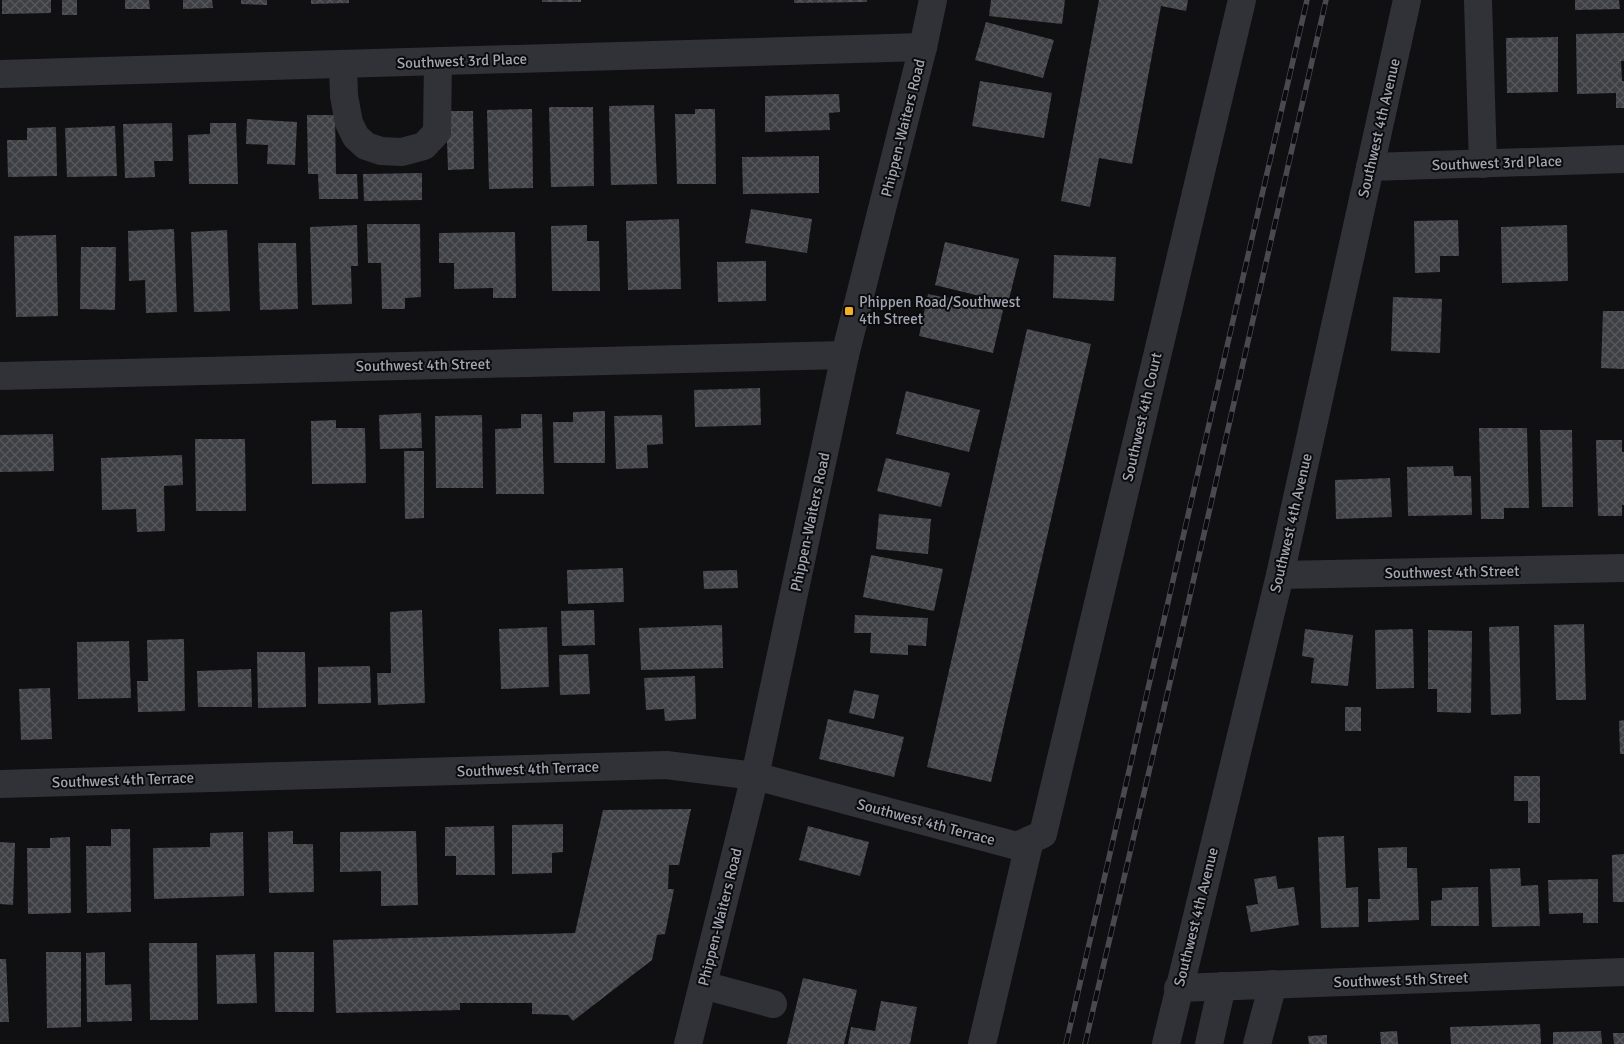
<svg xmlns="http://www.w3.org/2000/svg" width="1624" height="1044" viewBox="0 0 1624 1044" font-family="Signika,sans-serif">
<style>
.building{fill:url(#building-cross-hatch)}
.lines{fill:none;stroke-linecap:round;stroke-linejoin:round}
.minor{stroke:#313237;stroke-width:28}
.rail-casing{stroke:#484a50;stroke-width:5.5}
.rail{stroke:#0b0b0d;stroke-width:4;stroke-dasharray:11;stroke-linecap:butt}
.poi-dot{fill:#f4b126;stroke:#0b0b0d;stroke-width:2}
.labels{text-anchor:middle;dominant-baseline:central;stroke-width:4;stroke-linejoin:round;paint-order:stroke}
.street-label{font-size:15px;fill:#a1a6b3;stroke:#0b0b0d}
.poi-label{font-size:15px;fill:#a1a6b3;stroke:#0b0b0d;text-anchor:start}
</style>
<defs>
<pattern id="building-cross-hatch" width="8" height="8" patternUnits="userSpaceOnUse" patternTransform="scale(1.25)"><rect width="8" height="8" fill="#3f4045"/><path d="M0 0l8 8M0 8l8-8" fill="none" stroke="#58595d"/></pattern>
</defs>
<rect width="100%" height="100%" fill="#101012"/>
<g class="building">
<polygon points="2,0 51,0 51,13 2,14"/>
<rect x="62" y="0" width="15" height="15"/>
<polygon points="125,0 149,0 150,9 125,9"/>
<polygon points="183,0 212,0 213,8 183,9"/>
<polygon points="241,0 267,0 267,5 241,4"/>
<polygon points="311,0 349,0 349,3 311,4"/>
<rect x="542" y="0" width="39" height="2"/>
<polygon points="794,0 867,0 867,2 794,3"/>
<polygon points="991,0 1065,0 1062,24 989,16"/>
<polygon points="1099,0 1188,0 1186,11 1161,6 1132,164 1099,158 1090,207 1061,201"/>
<polygon points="1575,0 1619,0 1620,9 1575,10"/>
<polygon points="986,22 1054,40 1043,78 975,60"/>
<polygon points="1624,33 1624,61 1621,61 1622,81 1624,81 1624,108 1616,108 1616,93 1577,94 1576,34"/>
<polygon points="1558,37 1558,92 1507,93 1506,38"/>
<polygon points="980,81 1052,93 1044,138 972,126"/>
<polygon points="839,94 840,112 829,113 830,130 765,132 765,96"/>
<polygon points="654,105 657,184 611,185 609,106"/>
<polygon points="549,107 593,107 594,186 551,187"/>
<polygon points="532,109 533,188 489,189 487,110"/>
<polygon points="695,109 715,109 716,184 677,184 675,114 695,114"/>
<polygon points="446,111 473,111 474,169 448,170"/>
<polygon points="307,115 335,115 336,174 357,174 358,199 319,199 318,174 308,174"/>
<polygon points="247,119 297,122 295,165 267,164 268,145 246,144"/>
<polygon points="172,123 173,161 154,161 155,177 125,178 123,124"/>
<polygon points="210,123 236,123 238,184 189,184 188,135 210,134"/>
<polygon points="115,126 117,176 67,177 65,128"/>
<polygon points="56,127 57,176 8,177 7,140 27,140 27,128"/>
<polygon points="819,156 819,193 743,194 742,157"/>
<polygon points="422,173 422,200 364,201 363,174"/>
<polygon points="751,209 812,219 807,253 745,243"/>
<polygon points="679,219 681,289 628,290 626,221"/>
<polygon points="1458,220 1459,256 1440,256 1440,272 1415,273 1414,221"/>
<polygon points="367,224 420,224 421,297 405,298 405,309 382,309 381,263 368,263"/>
<polygon points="357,225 358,266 351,266 352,304 312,305 310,227"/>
<polygon points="587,225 587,241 599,241 600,291 552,291 551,226"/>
<polygon points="1567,225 1568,281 1502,283 1501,227"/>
<polygon points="174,229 177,312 146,313 145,280 129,281 128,231"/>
<polygon points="227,230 230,311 194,312 191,232"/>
<polygon points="515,232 516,298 493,298 493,288 454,289 454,263 439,263 439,233"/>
<polygon points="56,235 58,316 16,317 14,236"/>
<polygon points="945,242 1019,259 1008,303 935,285"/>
<polygon points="258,243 296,243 298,309 260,310"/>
<polygon points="81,247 116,247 115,310 80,309"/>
<polygon points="1054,255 1116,257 1114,301 1053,298"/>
<polygon points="766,261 766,301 718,302 717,262"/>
<polygon points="928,294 1003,310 993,353 919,336"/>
<polygon points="1393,297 1442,299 1440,353 1391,351"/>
<polygon points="1603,311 1624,311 1624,369 1601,368"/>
<polygon points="1027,329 1091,344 991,782 927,767"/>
<polygon points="760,388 761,425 695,427 694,390"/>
<polygon points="906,391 980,410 969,452 896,434"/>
<polygon points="605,411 605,463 554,463 553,422 573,422 573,412"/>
<polygon points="421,413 422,448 380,449 379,415"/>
<polygon points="521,414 542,414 544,494 496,494 495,429 521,428"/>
<polygon points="482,415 483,488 436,488 435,416"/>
<polygon points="662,415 663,444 647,445 648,468 616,469 614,416"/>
<polygon points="336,420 336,428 365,428 366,483 312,484 311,421"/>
<polygon points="1479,428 1527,428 1529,508 1504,508 1504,519 1481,519"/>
<polygon points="1540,430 1572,430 1573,507 1542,507"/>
<polygon points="53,434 54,471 0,472 0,435"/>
<polygon points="195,439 245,439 246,511 196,511"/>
<polygon points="1596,440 1622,440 1622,452 1624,452 1624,505 1622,505 1622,516 1598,516"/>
<polygon points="404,451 424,451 424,518 405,519"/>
<polygon points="182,455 183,485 164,486 165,531 137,532 136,509 102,510 101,458"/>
<polygon points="886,458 950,473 941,507 877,491"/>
<polygon points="1453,466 1454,476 1471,476 1472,515 1408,516 1407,467"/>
<polygon points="1390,478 1392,517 1336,519 1335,480"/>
<polygon points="879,514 931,519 928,554 876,549"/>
<polygon points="871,555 943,569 934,611 863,597"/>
<polygon points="623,568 624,602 568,604 567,570"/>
<polygon points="737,570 738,588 704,589 703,571"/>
<polygon points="422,610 425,703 378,705 377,673 391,673 390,612"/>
<polygon points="594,610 595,645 562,646 561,611"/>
<polygon points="855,615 928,618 926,646 908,645 908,655 870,653 871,633 854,633"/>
<polygon points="1584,624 1586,700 1556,700 1554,625"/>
<polygon points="722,625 723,668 641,670 639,628"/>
<polygon points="1519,626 1521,714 1491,715 1489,627"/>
<polygon points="547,627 549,687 501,689 499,629"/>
<polygon points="1305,629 1353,635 1348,686 1311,683 1314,658 1302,656"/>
<polygon points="1413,629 1414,688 1376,689 1375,630"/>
<polygon points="1428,630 1472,631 1471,713 1437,712 1437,689 1428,689"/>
<polygon points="184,639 185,711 138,712 137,681 148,681 147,640"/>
<polygon points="129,641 131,698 78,699 77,642"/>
<polygon points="257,652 305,652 306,707 258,708"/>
<polygon points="588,654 590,694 560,695 559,655"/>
<polygon points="370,666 371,703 318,704 318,667"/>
<polygon points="251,669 252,707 198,707 197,671"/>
<polygon points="695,676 696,719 665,721 664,709 646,710 644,678"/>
<polygon points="50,688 52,739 21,740 19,689"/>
<polygon points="854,690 879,695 874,719 849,713"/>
<rect x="1345" y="707" width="16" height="24"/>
<polygon points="828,719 904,737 894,777 819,759"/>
<polygon points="1624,720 1624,754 1620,754 1619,721"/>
<polygon points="1514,776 1540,776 1540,823 1528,823 1528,801 1514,801"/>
<polygon points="691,809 679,865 669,865 668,889 674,889 665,934 657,935 652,960 573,1021 568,1015 532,1014 532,1003 460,1003 460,1010 336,1013 333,940 575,933 603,810"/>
<polygon points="563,824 563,852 552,853 552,873 512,874 512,825"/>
<polygon points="494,826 495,875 456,875 456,856 445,856 445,827"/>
<polygon points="808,826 869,842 860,876 799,860"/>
<polygon points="111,829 130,829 131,912 87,913 86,846 111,846"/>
<polygon points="293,831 293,844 313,844 314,892 269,893 268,832"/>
<polygon points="416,831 418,905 381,906 381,871 340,872 340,832"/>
<polygon points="243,832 244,896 154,899 153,848 210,847 210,833"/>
<polygon points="1344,836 1346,888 1358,887 1359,927 1321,928 1318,837"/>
<polygon points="70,837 71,913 28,914 27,848 50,848 50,838"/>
<polygon points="0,842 15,843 13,905 0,904"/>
<polygon points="1407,847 1407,868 1417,868 1419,920 1368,922 1368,899 1380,899 1378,848"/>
<polygon points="1624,854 1624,902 1613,902 1612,855"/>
<polygon points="1520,868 1521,886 1538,885 1540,926 1492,927 1490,869"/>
<polygon points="1276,876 1278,889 1294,887 1299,925 1251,932 1246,906 1258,904 1254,879"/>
<polygon points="1598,879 1598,923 1583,923 1583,913 1549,914 1548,880"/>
<polygon points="1478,887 1479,926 1431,926 1431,901 1442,900 1442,888"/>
<polygon points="149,943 197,943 198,1020 150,1020"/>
<polygon points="46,952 81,952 81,1027 47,1028"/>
<polygon points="105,952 105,985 131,984 132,1021 87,1022 86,953"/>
<polygon points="274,952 314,952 314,1012 275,1012"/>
<polygon points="255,954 257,1003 217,1004 216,955"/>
<polygon points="0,959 6,959 9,1022 0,1022"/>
<polygon points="803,978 857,990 844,1044 787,1044"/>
<polygon points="881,1001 917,1007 910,1044 848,1044 851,1027 875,1031"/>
<polygon points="1540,1024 1541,1044 1451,1044 1450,1027"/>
<polygon points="1397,1031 1398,1044 1381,1044 1380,1032"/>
<polygon points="1601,1031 1602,1044 1553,1044 1553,1032"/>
<polygon points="1613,1033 1624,1033 1624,1044 1614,1044"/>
<polygon points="1327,1035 1327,1044 1309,1044 1308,1036"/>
</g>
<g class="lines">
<g class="minor">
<polyline points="1478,0 1483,164"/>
<polyline points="343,64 344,96 349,123 356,137 366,146 381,151 402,152 424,146 437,132 438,61"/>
<polyline points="0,74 923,47"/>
<polyline points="1370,167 1624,159"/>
<polyline points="0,376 845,355"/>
<polyline points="1280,575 1624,568"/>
<polyline points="0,784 666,765 755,776 1017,846 1043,834 1242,0"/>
<polyline points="703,985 773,1004"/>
<polyline points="1178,988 1624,972"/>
<polyline points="688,1044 755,776 845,355 923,47 933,0"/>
<polyline points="982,1044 1030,840"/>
<polyline points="1166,1044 1280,575 1407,0"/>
<polyline points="1209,1044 1222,986"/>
<polyline points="1257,1044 1273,984"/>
</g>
<defs>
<g id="rail">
<polyline points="1066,1044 1307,0"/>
<polyline points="1085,1044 1175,661 1326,0"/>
</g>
</defs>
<use href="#rail" class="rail-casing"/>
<use href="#rail" class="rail"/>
</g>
<rect class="poi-dot" x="844" y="306" width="10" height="10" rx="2.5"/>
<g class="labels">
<g class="street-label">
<text transform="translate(462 61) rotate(-2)">Southwest 3rd Place</text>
<text transform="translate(903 128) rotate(-76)">Phippen-Waiters Road</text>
<text transform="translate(1379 128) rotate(-77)">Southwest 4th Avenue</text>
<text transform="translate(1497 163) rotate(-2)">Southwest 3rd Place</text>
<text transform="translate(423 365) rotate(-1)">Southwest 4th Street</text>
<text transform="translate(1142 417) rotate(-77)">Southwest 4th Court</text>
<text transform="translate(810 522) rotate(-78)">Phippen-Waiters Road</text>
<text transform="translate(1291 523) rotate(-77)">Southwest 4th Avenue</text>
<text transform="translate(1452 572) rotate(-1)">Southwest 4th Street</text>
<text transform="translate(528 769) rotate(-2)">Southwest 4th Terrace</text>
<text transform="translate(123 780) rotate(-2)">Southwest 4th Terrace</text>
<text transform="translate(926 822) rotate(15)">Southwest 4th Terrace</text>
<text transform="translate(720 917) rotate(-76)">Phippen-Waiters Road</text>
<text transform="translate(1196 917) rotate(-76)">Southwest 4th Avenue</text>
<text transform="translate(1401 980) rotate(-2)">Southwest 5th Street</text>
</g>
<g class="poi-label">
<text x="859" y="302">Phippen Road/Southwest<tspan x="859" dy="17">4th Street</tspan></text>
</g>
</g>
</svg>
